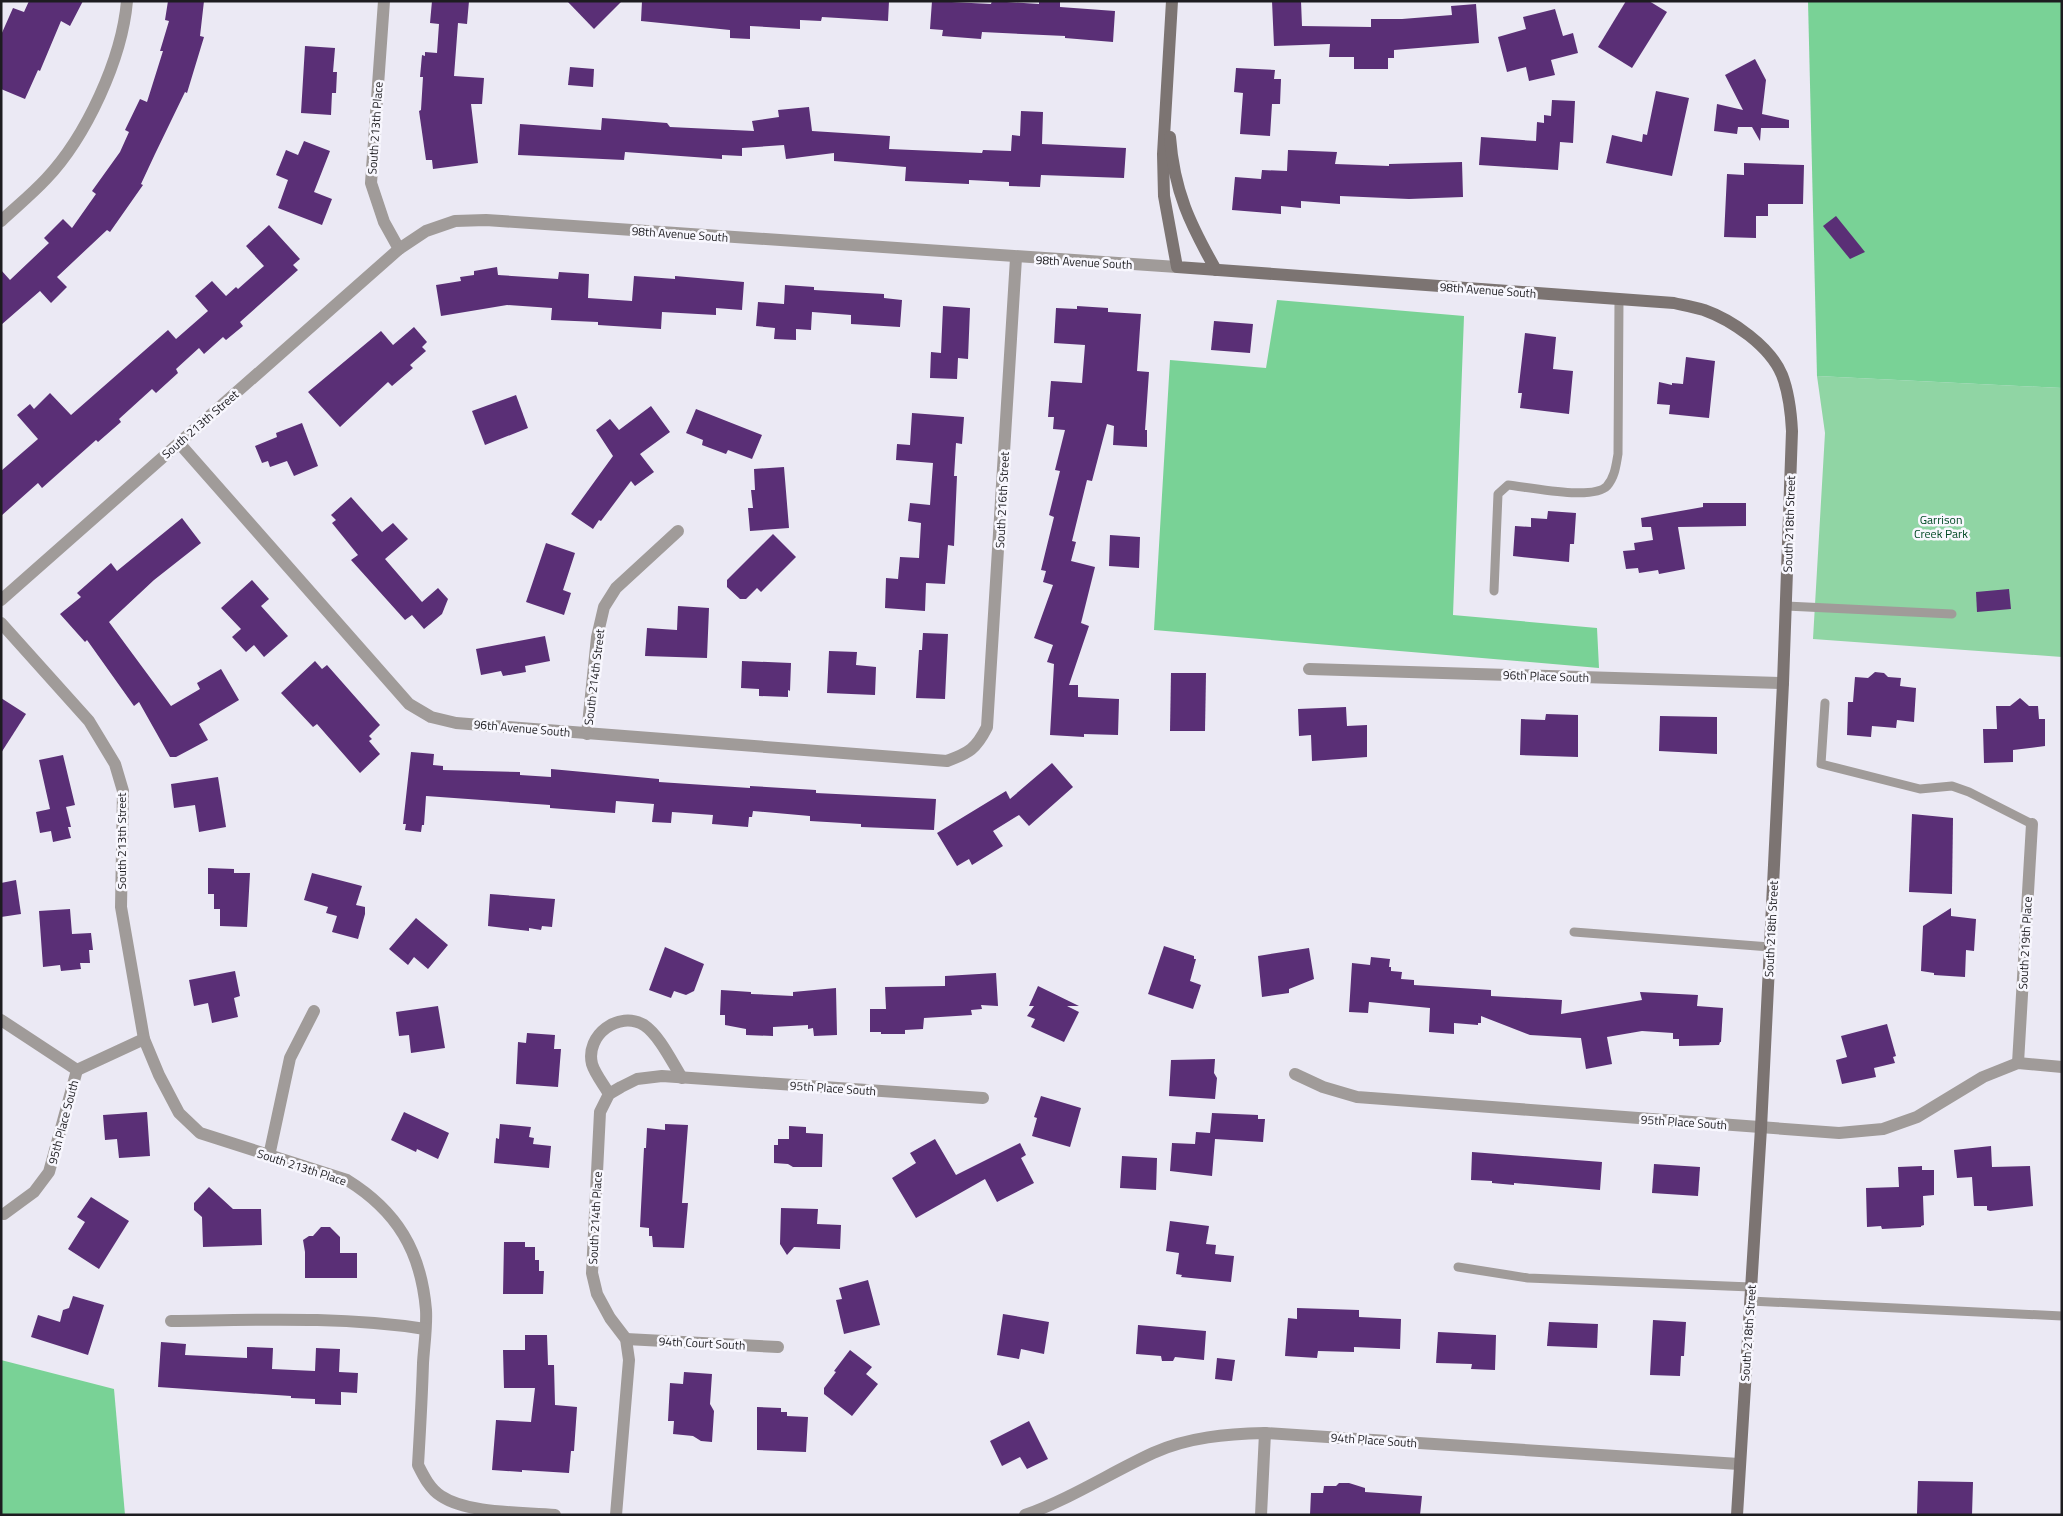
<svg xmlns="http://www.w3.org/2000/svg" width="2063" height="1516" viewBox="0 0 2063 1516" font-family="'Titillium Web',sans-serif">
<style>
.green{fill:#90d5a4}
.forest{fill:#79d296}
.building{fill:#5a2f76}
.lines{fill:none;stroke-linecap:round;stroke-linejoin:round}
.lane{stroke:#a09b99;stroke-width:9}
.street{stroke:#a09b99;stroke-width:12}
.secondary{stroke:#7c7472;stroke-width:12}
.labels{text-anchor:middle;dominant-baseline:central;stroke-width:5;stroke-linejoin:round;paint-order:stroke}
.street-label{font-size:12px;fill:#1d1c20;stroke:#f8f7fe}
.park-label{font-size:12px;fill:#004924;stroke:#f8f7fe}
</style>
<rect width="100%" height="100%" fill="#ebe9f4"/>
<polygon class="green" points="1817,376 2062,388 2062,657 1813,639 1825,433"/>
<g class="forest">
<polygon points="1808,1 2062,1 2062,388 1817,376"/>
<polygon points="1277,300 1464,316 1453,615 1597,628 1599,668 1154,630 1170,360 1266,368"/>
<polygon points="1,1360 114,1389 125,1515 1,1515"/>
</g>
<g class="building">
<polygon points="29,1 83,1 70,26 61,21 40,71 38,70 25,99 1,89 1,35 13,8 24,12"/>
<polygon points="168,1 204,1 200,36 204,37 187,93 185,92 155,154 141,184 143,185 110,232 107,230 57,277 67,287 51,303 40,291 1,325 1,270 10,280 49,243 44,238 63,219 72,228 96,194 92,191 120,152 129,132 125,130 140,99 147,102 163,51 160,51 169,21 165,20"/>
<polygon points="432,1 469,1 467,24 458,23 454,76 484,78 482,104 471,104 478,163 433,169 432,160 426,160 419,111 421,110 423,77 420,77 422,55 425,56 425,52 437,53 439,24 430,23"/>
<polygon points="567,1 622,1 594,29"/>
<polygon points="642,1 889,1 888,21 822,17 821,21 800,20 800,29 750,26 750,39 730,38 730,30 641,21"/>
<polygon points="932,1 991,4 992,1 1039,4 1039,1 1060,1 1060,7 1115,11 1113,42 1065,38 1065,36 982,32 981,39 942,36 943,30 930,29"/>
<polygon points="1272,1 1301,1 1302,26 1371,27 1371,19 1402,19 1452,15 1451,6 1476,4 1479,43 1394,50 1394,58 1388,58 1388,69 1354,69 1354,57 1329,57 1330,44 1274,46"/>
<polygon points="1626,1 1649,1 1667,12 1632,68 1598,47"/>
<polygon points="1555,9 1563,36 1573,33 1578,53 1551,60 1555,75 1529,81 1526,67 1507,72 1498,37 1526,29 1523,17"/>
<polygon points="305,46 335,48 333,72 337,72 336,93 332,93 331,115 301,113"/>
<polygon points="1755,59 1766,80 1762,114 1789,120 1789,128 1761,128 1760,141 1752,127 1738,127 1737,134 1714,131 1717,104 1743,110 1725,75"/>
<polygon points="570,67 594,69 593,87 568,85"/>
<polygon points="1236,68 1275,70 1274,79 1281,79 1280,104 1272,104 1270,136 1240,134 1243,93 1234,92"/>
<polygon points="1656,91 1689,98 1672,176 1606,163 1612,135 1642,142 1643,134 1647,135"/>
<polygon points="1552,100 1575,101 1573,143 1560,142 1558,170 1479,165 1481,137 1536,141 1537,122 1544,123 1544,115 1551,116"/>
<polygon points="809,107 812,131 890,136 889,149 982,153 983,150 1011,151 1012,135 1020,136 1021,111 1043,112 1042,144 1126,148 1124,178 1041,175 1040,187 1009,186 1009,182 969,180 969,184 905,181 906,167 834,161 834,153 786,159 784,145 742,148 742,156 722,155 722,159 625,152 624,160 518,155 520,124 601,130 602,118 667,123 670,127 754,131 752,121 779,117 778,110"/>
<polygon points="304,141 330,151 314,192 332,199 322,225 278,208 288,180 276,175 286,150 298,155"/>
<polygon points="1288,150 1337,152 1335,164 1389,166 1389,164 1462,162 1463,197 1409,199 1340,196 1340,204 1301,201 1301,208 1281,206 1281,214 1232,210 1235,177 1261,179 1262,170 1287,171"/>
<polygon points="1744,163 1804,165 1803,204 1768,204 1768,216 1756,216 1756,238 1724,237 1727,174 1744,175"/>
<polygon points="1836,216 1865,252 1850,259 1823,226"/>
<polygon points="269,225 300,259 293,265 298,270 240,322 243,326 226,340 223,337 204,354 199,348 176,369 178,373 156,393 152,389 119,419 121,422 98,442 96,440 42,488 38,483 1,516 1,471 38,439 17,415 30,404 34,409 50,393 71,415 168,330 176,339 208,311 195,296 212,281 226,296 236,287 238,289 264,266 246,246"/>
<polygon points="497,267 498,275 558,279 559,272 589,274 588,298 632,301 634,276 675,279 675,276 744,282 742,310 716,308 716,315 662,312 661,329 598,325 598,322 551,320 552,308 507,305 441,316 436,285 461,281 460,277 474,275 474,271"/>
<polygon points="785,285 814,287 814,290 884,294 884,298 902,300 900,327 851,324 851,315 812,312 811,330 796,329 796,340 774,339 775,328 756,326 758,302 784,304"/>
<polygon points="943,306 970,308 968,359 958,358 957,379 930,378 931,352 941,353"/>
<polygon points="1077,306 1108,308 1108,312 1141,314 1137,371 1149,372 1145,430 1147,430 1147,447 1113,445 1114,426 1107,424 1092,481 1087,480 1072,541 1076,542 1071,561 1095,567 1081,623 1089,626 1069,685 1078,685 1078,697 1119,699 1118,735 1084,734 1084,737 1050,735 1054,664 1047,662 1053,645 1034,638 1053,585 1043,582 1046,571 1041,570 1054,517 1049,515 1060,471 1055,470 1065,430 1053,429 1054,417 1048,417 1051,381 1082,383 1085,345 1054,343 1056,308 1077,309"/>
<polygon points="1214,321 1253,324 1250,353 1211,350"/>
<polygon points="414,327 427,342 422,347 426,351 410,365 413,368 392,386 388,382 340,427 308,392 381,331 393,345"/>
<polygon points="1525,333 1556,337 1553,369 1573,371 1569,414 1520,408 1522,393 1518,393"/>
<polygon points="1686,357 1715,361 1709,418 1669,414 1670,405 1657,404 1659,382 1672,385 1672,383 1683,384"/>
<polygon points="516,395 528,428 485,445 472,411"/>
<polygon points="651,406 670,432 640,454 654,472 635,486 631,481 601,521 599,520 593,529 571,514 613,456 596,430 610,419 619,430"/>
<polygon points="696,409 762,435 752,459 728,450 726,454 702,445 703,440 686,433"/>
<polygon points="912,413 964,417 962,444 956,443 954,476 957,476 954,546 948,545 945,584 926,583 925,611 885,608 886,578 898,579 900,557 919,558 921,523 908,521 910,503 930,505 933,463 896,460 897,444 910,445"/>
<polygon points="302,423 318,466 294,476 287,461 270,467 268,461 262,463 255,446 277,437 276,433"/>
<polygon points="784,467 789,528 750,531 748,508 753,508 751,490 755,490 754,469"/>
<polygon points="351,497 382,532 393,523 408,539 385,559 422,602 438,588 448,599 442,614 424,629 412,615 405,620 351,560 358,555 332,523 336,520 331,515"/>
<polygon points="1703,503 1746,503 1746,526 1678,527 1685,569 1659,574 1658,570 1639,573 1638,568 1626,569 1623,551 1635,550 1634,543 1653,540 1651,527 1642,527 1641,518 1703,507"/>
<polygon points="1548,511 1576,513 1574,544 1570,544 1569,562 1513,556 1515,526 1531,527 1531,518 1547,519"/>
<polygon points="182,518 201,543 154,580 109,622 171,706 200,689 197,683 221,669 239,700 199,724 208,740 176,757 170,757 139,702 134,706 87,640 85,642 60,614 81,597 77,593 111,563 117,571"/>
<polygon points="773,534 796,557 761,592 757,588 746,599 740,599 727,587 727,580"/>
<polygon points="1110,535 1140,537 1139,568 1109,566"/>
<polygon points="546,543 575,553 563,590 571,593 564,615 526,602"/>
<polygon points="252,580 269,599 261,606 288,636 264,657 254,645 246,652 232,637 241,629 221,608"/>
<polygon points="2009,589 2011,609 1977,612 1976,592"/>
<polygon points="678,606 709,608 707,658 645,656 647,628 677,630"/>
<polygon points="923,633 948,634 945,699 916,698 919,650 922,650"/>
<polygon points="545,636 550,661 525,666 526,672 503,676 501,671 481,675 476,649"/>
<polygon points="829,651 857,652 856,665 876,667 875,695 827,693"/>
<polygon points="315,661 322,669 327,665 380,725 369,736 372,739 369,741 380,754 360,773 317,724 313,727 281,693"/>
<polygon points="742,661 791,663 790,691 788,690 788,697 759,696 759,689 741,688"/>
<polygon points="1875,672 1884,673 1888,677 1901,678 1900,686 1916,688 1914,722 1897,720 1896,728 1872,726 1871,737 1847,735 1848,702 1853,702 1855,677 1868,678"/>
<polygon points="1171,673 1206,673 1205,731 1170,731"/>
<polygon points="1,698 26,714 1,753"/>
<polygon points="2020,698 2029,706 2038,706 2039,719 2045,719 2045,746 2013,750 2013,762 1984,763 1983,729 1997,729 1996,706 2010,706"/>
<polygon points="1346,707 1347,726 1367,725 1367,757 1312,761 1311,735 1299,736 1298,709"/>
<polygon points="1546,714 1578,715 1578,757 1520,755 1521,719 1545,720"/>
<polygon points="1660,716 1717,717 1717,754 1659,751"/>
<polygon points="411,752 434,754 433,765 443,766 443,770 520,772 520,775 551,777 551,769 659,779 659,782 750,788 750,786 816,790 816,793 936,799 934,830 861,827 861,824 810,821 810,816 753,811 752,817 749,817 748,827 712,824 713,815 672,812 671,823 652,822 654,804 616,801 615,813 550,808 550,805 426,796 424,825 422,825 421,832 405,830 406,824 403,824"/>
<polygon points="63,755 75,805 66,807 71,827 68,827 71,838 53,842 51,831 40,833 36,812 50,809 39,760"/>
<polygon points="1052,763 1073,787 1029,826 1019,815 993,831 1003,846 972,865 969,859 957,866 937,833 1006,791 1010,799"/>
<polygon points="218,777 226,827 199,832 195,805 174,808 171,784"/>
<polygon points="1912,814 1953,818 1952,894 1909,892"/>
<polygon points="208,868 234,869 234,873 250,873 247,927 220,926 220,909 214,909 214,894 208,894"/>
<polygon points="312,873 362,886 356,905 365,907 365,914 358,939 332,932 337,916 326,913 328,907 304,900"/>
<polygon points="16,880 21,914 1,917 1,883"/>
<polygon points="490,894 555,899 552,927 542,926 541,930 529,928 529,931 488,926"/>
<polygon points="1951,908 1951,916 1976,919 1974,951 1966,950 1965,977 1934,975 1934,973 1921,971 1923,926"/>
<polygon points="70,909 72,934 91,933 93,950 89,950 90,963 80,963 81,969 61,971 60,965 43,967 39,911"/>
<polygon points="416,918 448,945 428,969 414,957 408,965 389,949"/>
<polygon points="1164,946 1194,956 1194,959 1196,959 1190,981 1201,985 1193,1009 1148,994"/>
<polygon points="665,947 704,964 694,991 686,995 674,991 671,998 649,990"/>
<polygon points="1309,948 1314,979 1289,989 1289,993 1262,997 1258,956"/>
<polygon points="1371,957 1390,959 1389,967 1391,967 1391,971 1402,972 1401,979 1414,980 1414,985 1491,990 1491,996 1562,1000 1561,1014 1642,1000 1640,992 1698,995 1697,1006 1723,1008 1721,1042 1720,1042 1719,1045 1679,1046 1679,1039 1673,1039 1673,1033 1642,1031 1607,1037 1612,1064 1586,1069 1581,1038 1530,1035 1481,1016 1481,1023 1478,1023 1478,1025 1454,1023 1454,1034 1429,1032 1430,1008 1369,1002 1368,1013 1349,1012 1352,963 1370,965"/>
<polygon points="235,971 240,996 234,998 238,1017 212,1023 208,1003 194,1006 189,980"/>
<polygon points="996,973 998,1006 981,1005 982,1009 971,1010 972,1015 924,1018 923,1029 905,1030 905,1034 881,1034 881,1032 870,1032 870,1009 886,1009 885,987 945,986 945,976"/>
<polygon points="1038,986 1079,1006 1067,1006 1079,1012 1064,1042 1031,1027 1035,1019 1027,1016 1034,1006 1029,1006"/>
<polygon points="836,988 837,1035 814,1036 813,1028 808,1029 808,1025 773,1027 773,1036 746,1035 746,1029 725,1025 725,1015 720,1015 721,990 751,992 751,994 793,996 793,992"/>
<polygon points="438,1006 445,1048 411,1053 409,1035 399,1036 396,1012"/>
<polygon points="1887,1024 1896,1056 1893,1057 1895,1063 1874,1068 1876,1077 1842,1084 1836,1060 1847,1057 1841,1036"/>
<polygon points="527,1033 555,1035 554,1049 561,1049 558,1087 516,1084 518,1042 526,1043"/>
<polygon points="1215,1059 1214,1073 1217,1078 1215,1099 1169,1096 1171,1060"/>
<polygon points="1041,1096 1081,1108 1070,1147 1032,1136 1037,1118 1034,1117"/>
<polygon points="147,1112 150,1156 119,1158 117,1139 105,1140 103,1115"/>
<polygon points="404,1112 449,1133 438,1159 417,1149 416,1152 391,1140"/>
<polygon points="1212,1113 1258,1115 1258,1119 1265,1119 1263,1142 1215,1139 1212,1176 1170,1171 1172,1143 1195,1144 1196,1132 1210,1133"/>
<polygon points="500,1124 531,1127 529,1137 534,1138 533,1144 551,1146 549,1168 494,1163 496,1138 499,1139"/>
<polygon points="665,1124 688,1125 682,1203 688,1203 684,1248 653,1247 652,1236 649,1236 649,1228 640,1227 644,1148 646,1148 647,1128 665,1130"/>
<polygon points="789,1126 806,1127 806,1133 823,1134 822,1167 793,1167 788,1164 774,1163 774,1145 778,1145 778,1139 789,1139"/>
<polygon points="935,1139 956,1175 1020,1143 1026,1155 1021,1158 1034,1183 997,1202 985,1179 916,1218 892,1178 916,1163 910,1153"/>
<polygon points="1991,1146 1992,1167 2030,1166 2033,1206 1990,1211 1987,1210 1987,1206 1974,1206 1972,1177 1957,1178 1954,1150"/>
<polygon points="1472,1152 1602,1162 1600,1190 1514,1183 1514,1185 1492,1183 1492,1181 1471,1180"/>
<polygon points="1122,1156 1157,1158 1156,1190 1120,1188"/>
<polygon points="1654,1164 1700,1167 1698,1196 1652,1193"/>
<polygon points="1922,1166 1922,1170 1934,1170 1934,1195 1923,1196 1924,1225 1921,1226 1921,1227 1882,1229 1881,1226 1867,1227 1866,1188 1899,1187 1898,1167"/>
<polygon points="209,1187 233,1209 261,1209 262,1245 203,1247 202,1217 194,1210 194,1203"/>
<polygon points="91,1197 129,1221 99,1269 68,1249 85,1222 77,1217"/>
<polygon points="781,1208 818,1209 817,1224 841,1225 840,1249 794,1247 787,1255 780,1244"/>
<polygon points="1170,1221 1209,1226 1206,1244 1216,1245 1215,1254 1234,1256 1231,1282 1181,1277 1182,1275 1176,1274 1179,1253 1166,1251"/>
<polygon points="321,1227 330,1227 340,1237 340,1253 357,1253 357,1278 305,1278 305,1252 303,1240 309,1236 313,1236"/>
<polygon points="504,1242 525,1242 525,1247 535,1247 535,1260 539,1260 539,1271 544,1271 543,1294 503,1294"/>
<polygon points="868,1280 880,1325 844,1334 836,1300 842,1299 839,1288"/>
<polygon points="73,1296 104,1305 88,1355 31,1337 38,1315 60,1322 63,1310 69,1308"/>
<polygon points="1297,1308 1359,1310 1359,1317 1401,1319 1400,1349 1354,1347 1354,1352 1318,1351 1317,1358 1285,1356 1288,1318 1297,1319"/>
<polygon points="1003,1314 1049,1322 1044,1354 1021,1349 1019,1359 997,1355"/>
<polygon points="1653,1320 1686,1322 1684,1356 1681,1356 1680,1376 1650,1375"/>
<polygon points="1549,1322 1598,1324 1597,1348 1547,1346"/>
<polygon points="1138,1325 1206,1331 1204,1360 1175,1357 1173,1361 1162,1361 1161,1356 1136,1354"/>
<polygon points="1438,1332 1496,1335 1495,1370 1471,1369 1472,1364 1436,1363"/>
<polygon points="525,1335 547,1335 548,1365 554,1365 555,1405 577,1407 574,1451 571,1451 569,1473 522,1470 522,1472 492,1470 496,1420 531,1422 535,1388 504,1388 503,1350 525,1350"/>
<polygon points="161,1342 186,1344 185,1355 247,1358 247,1347 273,1348 272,1369 315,1371 316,1348 340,1349 339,1372 358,1373 357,1393 341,1392 341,1405 315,1404 315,1399 291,1398 291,1396 158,1387"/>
<polygon points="850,1350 872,1367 866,1374 878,1384 852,1416 824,1394 824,1388 836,1372 834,1371"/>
<polygon points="1217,1358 1235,1360 1232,1381 1215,1379"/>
<polygon points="684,1372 712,1374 710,1404 714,1411 712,1442 701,1441 693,1436 673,1434 674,1421 668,1421 670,1383 683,1384"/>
<polygon points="757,1407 781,1408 781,1412 787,1412 787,1416 808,1417 806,1452 757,1450"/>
<polygon points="1029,1421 1048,1459 1027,1469 1020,1457 1002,1466 990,1441"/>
<polygon points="1918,1481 1973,1482 1972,1515 1917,1514"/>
<polygon points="1339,1483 1349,1483 1365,1488 1365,1492 1422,1496 1420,1515 1310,1515 1311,1493 1323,1493 1324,1486 1336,1486"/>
</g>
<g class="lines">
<g class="lane">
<path d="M 1494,591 L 1498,494 L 1508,485 C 1528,487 1593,501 1607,486 C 1615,477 1616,465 1618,454 L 1619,299"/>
<polyline points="1786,606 1952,614"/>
<polyline points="1825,703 1821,764 1920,789 1952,786 1969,792 2032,824"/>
<polyline points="1574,932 1770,947"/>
<polyline points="1458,1267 1528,1278 1751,1287"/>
<polyline points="1750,1301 2062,1316"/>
</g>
<g class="street">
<polyline points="384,1 371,183 384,222 399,249"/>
<path d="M 1,221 C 16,207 32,194 46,179 C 86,137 122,59 127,1"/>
<path d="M 179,443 L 409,704 L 431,717 L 456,723 L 947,761 C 969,753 976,749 987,727 L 1016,258"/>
<polyline points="1,600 399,249 426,231 455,221 486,220 1177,267"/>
<path d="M 1,623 L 89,721 L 115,764 L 123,791 L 121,907 L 144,1039 L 159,1075 L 179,1113 L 200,1133 L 347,1180 C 397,1211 421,1251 426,1310 C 427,1327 424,1346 423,1363 C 422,1397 420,1431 418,1465 C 424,1477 430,1489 441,1496 C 468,1514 522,1512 555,1515"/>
<polyline points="1309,669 1783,683"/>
<polyline points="587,734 597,637 604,607 616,588 678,531"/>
<polyline points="1,1020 77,1070"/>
<polyline points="2018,1063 2032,824"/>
<polyline points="77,1070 144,1039"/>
<polyline points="1295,1074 1323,1087 1357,1097 1839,1133 1883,1129 1917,1117 1983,1077 2018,1063 2062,1067"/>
<path d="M 609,1094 C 604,1085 595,1074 592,1064 C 585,1035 619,1010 644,1025 C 659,1035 672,1062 682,1078"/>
<polyline points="269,1156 290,1058 314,1011"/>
<polyline points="4,1214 34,1192 49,1172 77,1070"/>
<path d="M 171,1321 C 256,1320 341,1316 425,1329"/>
<polyline points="626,1339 778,1347"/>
<polyline points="616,1515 629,1360 626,1339 610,1318 597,1294 592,1273 600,1112 609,1094 621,1087 637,1079 662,1076 983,1098"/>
<path d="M 1025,1515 C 1070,1499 1110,1473 1153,1453 C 1188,1437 1227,1434 1265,1433 L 1739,1464"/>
<polyline points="1261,1515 1265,1433"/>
</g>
<g class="secondary">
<path d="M 1172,1 L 1163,154 L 1164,196 L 1177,267 L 1674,303 C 1683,305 1694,307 1704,310 C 1732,320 1770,346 1782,375 C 1789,393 1791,412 1792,431 L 1783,683 L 1761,1128 L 1737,1515"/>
<path d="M 1170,137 C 1174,191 1190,224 1216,270"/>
</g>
</g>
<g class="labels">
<g class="street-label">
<text transform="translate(375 128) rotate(-86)">South 213th Place</text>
<text transform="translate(680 234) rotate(4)">98th Avenue South</text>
<text transform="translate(1084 262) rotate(3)">98th Avenue South</text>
<text transform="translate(1488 290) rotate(4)">98th Avenue South</text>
<text transform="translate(200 424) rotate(-41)">South 213th Street</text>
<text transform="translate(1002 500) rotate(-87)">South 216th Street</text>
<text transform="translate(1789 524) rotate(-88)">South 218th Street</text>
<text transform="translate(1546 676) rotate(2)">96th Place South</text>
<text transform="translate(594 677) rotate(-83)">South 214th Street</text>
<text transform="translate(522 728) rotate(5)">96th Avenue South</text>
<text transform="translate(121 841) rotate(-90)">South 213th Street</text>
<text transform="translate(1771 929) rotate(-87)">South 218th Street</text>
<text transform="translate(2025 943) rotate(-87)">South 219th Place</text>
<text transform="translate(833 1088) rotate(4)">95th Place South</text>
<text transform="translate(63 1122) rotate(-75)">95th Place South</text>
<text transform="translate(1684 1122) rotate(4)">95th Place South</text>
<text transform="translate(302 1167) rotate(18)">South 213th Place</text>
<text transform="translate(595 1218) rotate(-87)">South 214th Place</text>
<text transform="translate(1748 1333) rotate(-86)">South 218th Street</text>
<text transform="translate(702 1343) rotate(3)">94th Court South</text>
<text transform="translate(1374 1440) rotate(4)">94th Place South</text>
</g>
<g class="park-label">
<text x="1941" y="519">Garrison<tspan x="1941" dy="14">Creek Park</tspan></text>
</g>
</g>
<rect width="2063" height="1516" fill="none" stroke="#1d1c20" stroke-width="5"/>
</svg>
